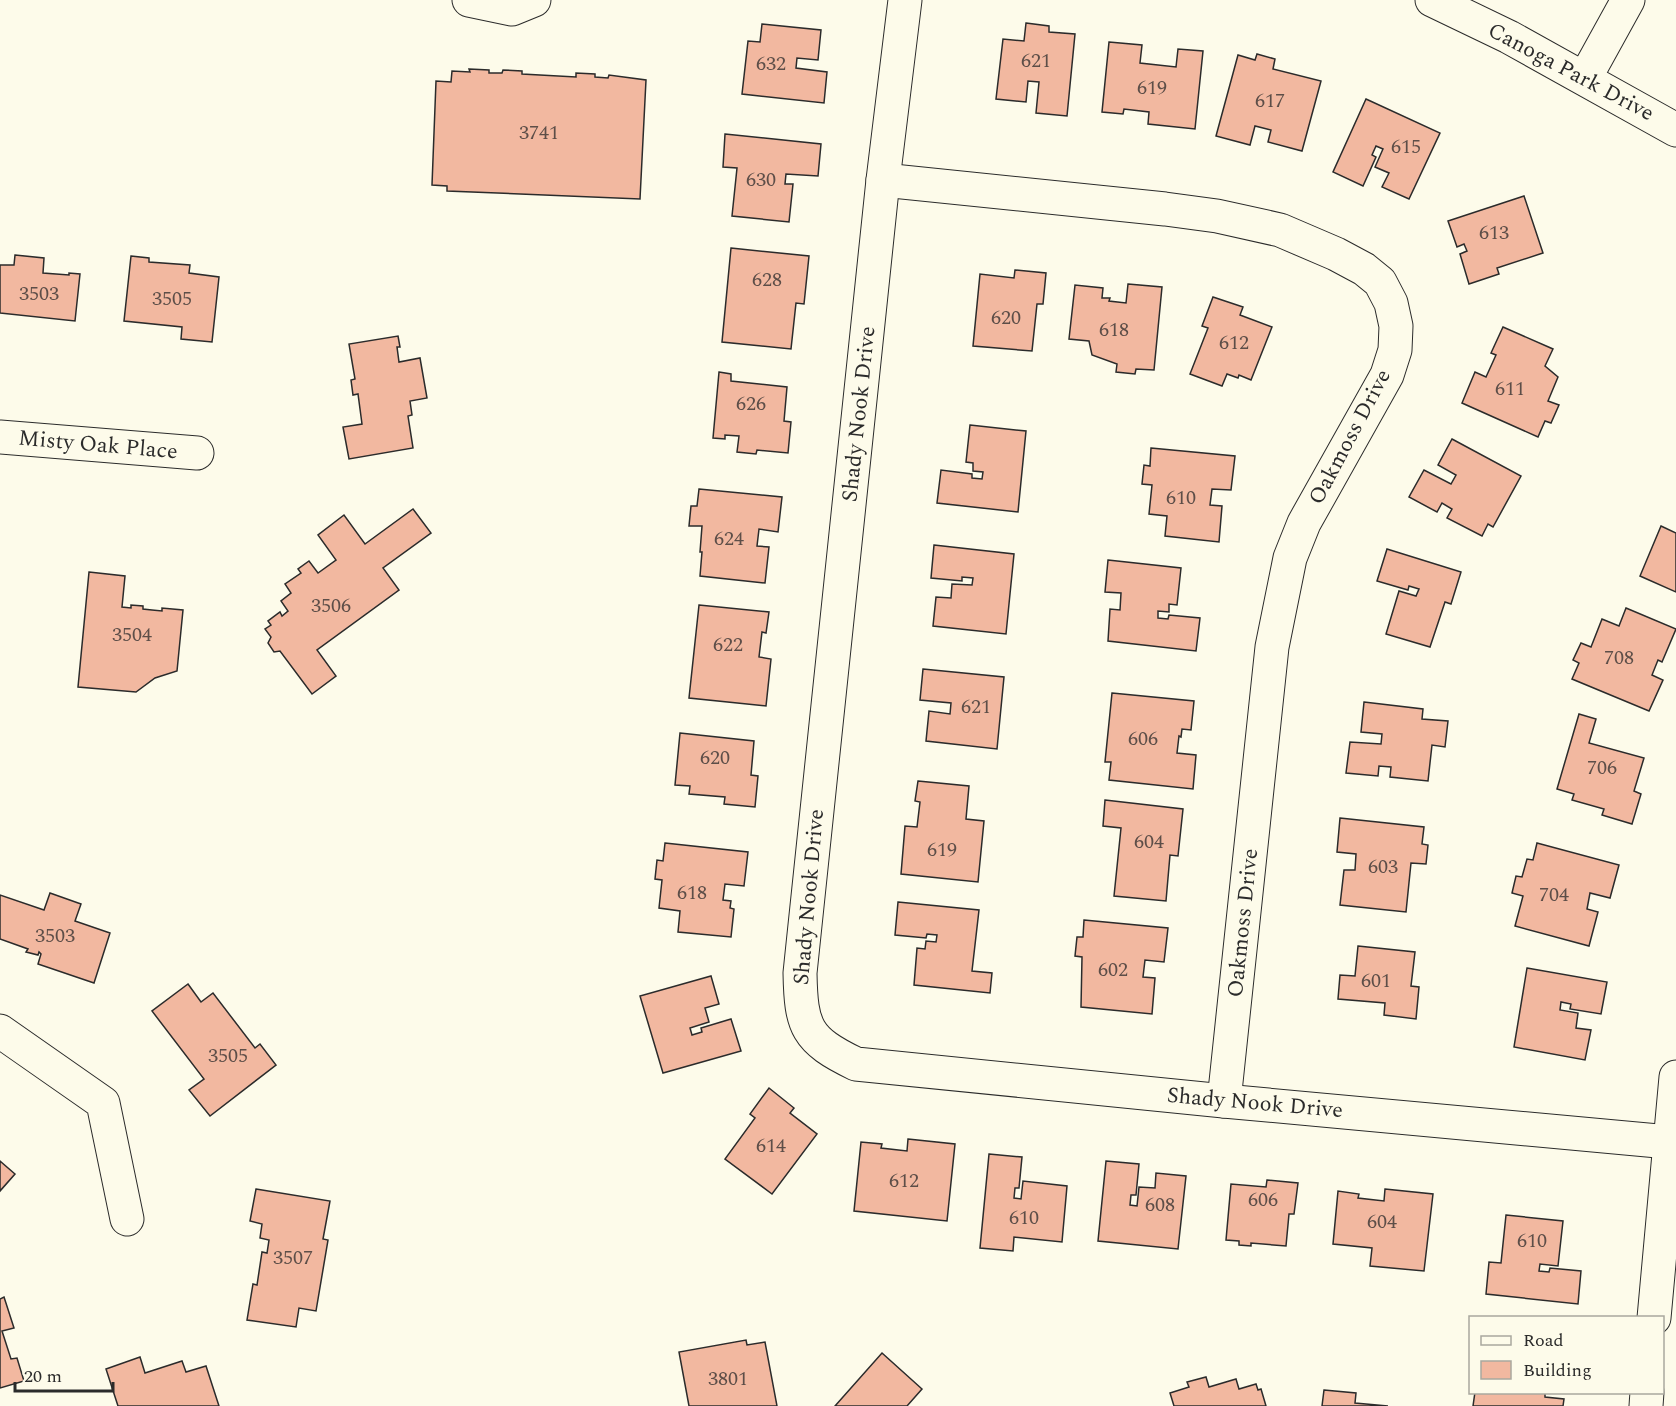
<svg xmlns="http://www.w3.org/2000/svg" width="1676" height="1406" viewBox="0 0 1676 1406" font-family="Spectral,serif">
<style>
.building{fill:#f2b8a0;stroke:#2b2b2b;stroke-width:1.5}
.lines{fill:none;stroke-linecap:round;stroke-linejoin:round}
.minor-casing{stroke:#2b2b2b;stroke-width:35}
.minor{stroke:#fdfbea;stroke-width:33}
.labels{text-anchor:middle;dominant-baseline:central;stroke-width:4.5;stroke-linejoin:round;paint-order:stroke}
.number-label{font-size:20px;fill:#5d4e48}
.street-label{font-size:22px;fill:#2b2b2b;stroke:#fdfbea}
</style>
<rect width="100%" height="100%" fill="#fdfbea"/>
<g class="building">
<polygon points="1026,23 1049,26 1049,32 1075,34 1067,116 1036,113 1039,82 1028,81 1026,102 996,99 1003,39 1024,41"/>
<polygon points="762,24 821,30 818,60 797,58 796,68 827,72 824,103 742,94 748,41 760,42"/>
<polygon points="1109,42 1142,45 1140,63 1176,67 1178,49 1203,51 1195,129 1148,124 1149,112 1124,109 1123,114 1102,112"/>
<polygon points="1257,54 1275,59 1273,69 1321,81 1302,151 1268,142 1271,130 1255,126 1250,145 1216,136 1238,55 1255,60"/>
<polygon points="469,69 489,70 489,73 502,73 503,70 522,71 522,74 576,77 576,73 595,74 595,77 608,78 609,75 646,80 640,199 447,191 447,186 432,185 436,81 451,82 452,71 470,72"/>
<polygon points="1366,99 1440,133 1409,199 1382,187 1389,173 1375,167 1383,149 1376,146 1372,155 1376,157 1363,186 1333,172"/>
<polygon points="725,134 821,144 818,176 786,174 785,184 793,184 789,222 732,216 737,168 723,167"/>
<polygon points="1524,196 1543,253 1497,268 1499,274 1469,284 1460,254 1467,251 1464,244 1457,247 1448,221"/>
<polygon points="731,248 809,256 804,304 796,303 791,349 722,342"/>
<polygon points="15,255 44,258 43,273 69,275 69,273 80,274 75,321 0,313 0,265 14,265"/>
<polygon points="131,256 149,258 149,262 190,265 189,273 219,277 212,342 181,339 182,327 124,321"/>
<polygon points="1015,270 1046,273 1043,304 1037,304 1032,351 973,346 980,274 1014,278"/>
<polygon points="1128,284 1162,287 1154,370 1136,369 1135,374 1116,372 1117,364 1092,355 1089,341 1069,339 1075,285 1103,288 1102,298 1110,298 1109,301 1126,303"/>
<polygon points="1213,297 1243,307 1240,315 1272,327 1251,380 1239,375 1238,378 1227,374 1222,386 1190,374 1208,328 1202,326"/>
<polygon points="1503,327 1553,349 1545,366 1558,377 1548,401 1559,405 1551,423 1545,421 1538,437 1462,403 1475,372 1486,377 1496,355 1491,353"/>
<polygon points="398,336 400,347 397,347 399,362 420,358 427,398 410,401 412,415 408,416 413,448 349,459 343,427 362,424 358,394 353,395 351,380 355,379 349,344"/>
<polygon points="719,372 731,374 731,381 787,387 784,421 791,422 788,453 757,450 756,454 737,452 739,436 725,435 725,439 713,438"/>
<polygon points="970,425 1026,431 1018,512 937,503 941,470 972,474 972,478 982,479 983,472 973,471 973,463 966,462"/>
<polygon points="1452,439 1521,476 1493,527 1488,524 1482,536 1447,518 1452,509 1442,503 1437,512 1409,497 1424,470 1451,484 1456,475 1438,465"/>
<polygon points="1151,448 1235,456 1231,490 1212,489 1210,505 1222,506 1219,542 1165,536 1167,516 1149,514 1152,485 1142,484 1144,465 1150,466"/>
<polygon points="699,489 782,497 778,532 759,529 757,546 769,547 765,583 700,576 702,552 700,552 702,526 689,526 691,506 697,506"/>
<polygon points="413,509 431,533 383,568 399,590 317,650 336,676 312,694 280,651 274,652 268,643 271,637 265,629 271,625 268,621 280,612 282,616 288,611 281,601 291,593 285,584 301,573 298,569 309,561 318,573 336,560 318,535 344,515 365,544"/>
<polygon points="1661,526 1676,533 1676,592 1640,576"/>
<polygon points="934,545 1014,554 1006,634 933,626 936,597 951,598 952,584 972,585 973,578 962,577 962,581 931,578"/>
<polygon points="1387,549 1461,572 1451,604 1445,602 1430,647 1386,634 1399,591 1416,596 1419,589 1409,586 1408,590 1377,581"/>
<polygon points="1108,560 1181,568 1177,605 1169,604 1169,612 1158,611 1158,618 1168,619 1169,615 1200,618 1196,651 1108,641 1110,609 1120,610 1121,593 1105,592"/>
<polygon points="89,572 125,576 122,607 131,608 131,605 143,606 143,609 152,610 162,611 162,608 183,610 177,671 155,678 136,692 78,687"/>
<polygon points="699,605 769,612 766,633 762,632 759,657 771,659 766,706 689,698"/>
<polygon points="1626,608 1676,629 1662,662 1658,660 1652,675 1663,680 1649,711 1572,679 1579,663 1573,660 1581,643 1591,647 1602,619 1619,626"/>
<polygon points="923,669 1004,677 997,749 926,741 929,711 950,714 951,703 920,700"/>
<polygon points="1112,693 1194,701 1191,730 1182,729 1181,737 1179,736 1177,753 1196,755 1193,789 1109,780 1111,762 1105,762"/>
<polygon points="1364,702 1423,709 1422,719 1448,721 1445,747 1432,745 1428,781 1390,777 1391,767 1379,766 1378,776 1346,773 1350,742 1381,744 1382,734 1361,732"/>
<polygon points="1579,714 1596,719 1589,743 1644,758 1634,791 1641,794 1632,824 1602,815 1604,809 1572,800 1574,794 1557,789"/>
<polygon points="680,733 754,741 751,775 758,776 755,807 724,804 725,797 689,794 690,786 675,785"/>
<polygon points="918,781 969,786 966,819 984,821 978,882 901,874 905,826 917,827 920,802 915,801"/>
<polygon points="1105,800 1183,809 1178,856 1170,855 1166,901 1114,896 1121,828 1103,826"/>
<polygon points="1340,818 1424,827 1422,844 1428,845 1426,864 1411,863 1406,912 1340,905 1344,870 1355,870 1356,854 1337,852"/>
<polygon points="665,843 748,852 744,886 725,884 723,900 731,901 730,908 734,909 731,937 678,932 680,911 659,908 662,880 655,879 657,860 663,861"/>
<polygon points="1537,843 1619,865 1610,898 1590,893 1587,909 1598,912 1589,946 1515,926 1523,896 1512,893 1516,876 1522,877 1527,859 1533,860"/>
<polygon points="50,893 81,904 75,921 110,933 94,983 38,964 41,954 39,952 38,955 26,952 28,949 0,939 0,895 44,910"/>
<polygon points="898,902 979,910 972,971 992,973 990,993 914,985 917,948 925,949 926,941 936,942 937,935 927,934 926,938 895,935"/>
<polygon points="1084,920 1168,928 1164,962 1145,960 1143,977 1155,978 1152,1014 1081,1007 1082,957 1075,956 1077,937 1083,937"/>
<polygon points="1358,946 1415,952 1411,986 1419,987 1416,1019 1384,1015 1385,1003 1338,999 1340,975 1355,976"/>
<polygon points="1527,968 1607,982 1601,1014 1570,1009 1571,1004 1561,1002 1560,1010 1578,1013 1576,1028 1591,1030 1585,1060 1514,1047"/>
<polygon points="711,976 719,1004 705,1008 709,1022 690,1028 692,1035 702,1032 701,1028 731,1019 741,1051 663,1073 640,996"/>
<polygon points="188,984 201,1002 213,993 255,1048 260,1044 276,1065 210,1116 189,1090 204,1079 152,1011"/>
<polygon points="769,1088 794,1108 790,1113 817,1134 772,1194 725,1159 755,1118 750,1114"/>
<polygon points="908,1139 955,1144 947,1221 854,1211 861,1142 882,1144 881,1148 907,1151"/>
<polygon points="989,1154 1022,1157 1019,1188 1015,1188 1014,1198 1021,1199 1023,1181 1067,1186 1062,1242 1014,1237 1013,1251 980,1248"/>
<polygon points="0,1161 15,1174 0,1191"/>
<polygon points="1106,1161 1139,1164 1136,1195 1131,1195 1130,1205 1137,1206 1139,1187 1155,1188 1156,1173 1186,1176 1178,1249 1098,1241"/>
<polygon points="1267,1180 1298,1183 1294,1214 1289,1214 1286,1246 1251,1243 1251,1246 1239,1245 1239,1241 1226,1240 1231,1184 1266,1187"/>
<polygon points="256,1189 330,1201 323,1239 328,1240 316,1311 299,1308 296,1327 247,1320 253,1284 257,1285 262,1252 267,1253 269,1240 260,1238 262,1224 250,1221"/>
<polygon points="1385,1189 1433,1194 1424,1271 1370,1266 1372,1248 1333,1244 1338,1191 1359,1194 1358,1198 1384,1201"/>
<polygon points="1506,1215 1563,1221 1558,1266 1540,1264 1539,1271 1549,1272 1550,1268 1581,1271 1578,1304 1486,1294 1489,1262 1501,1263"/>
<polygon points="4,1297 14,1328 2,1331 11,1359 17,1358 24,1381 0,1388 0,1299"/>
<polygon points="746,1340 747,1345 765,1342 777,1406 689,1406 679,1352"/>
<polygon points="882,1353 922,1389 907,1406 835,1406"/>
<polygon points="140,1357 145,1373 182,1361 186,1372 206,1366 219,1406 118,1406 106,1369"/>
<polygon points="1206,1377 1209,1387 1236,1379 1239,1389 1256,1384 1258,1390 1261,1389 1266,1406 1174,1406 1170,1393 1189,1387 1187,1382"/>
<polygon points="1324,1390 1356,1393 1355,1403 1388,1406 1322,1406"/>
<polygon points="1475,1392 1545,1392 1545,1397 1564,1399 1563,1406 1473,1406"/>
</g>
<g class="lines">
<defs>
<g id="minor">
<polyline points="469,0 512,9 534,0"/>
<path d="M 905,0 L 883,180 L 800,973 C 801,1027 806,1040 856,1064 L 1224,1101 L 1669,1142"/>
<polyline points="1432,0 1509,37 1676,130"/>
<polyline points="1585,78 1628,0"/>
<polyline points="883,180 1165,209 1217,216 1280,230 1336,254 1364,269 1380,282 1391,303 1396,326 1395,350 1387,375 1304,523 1290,558 1272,647 1224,1101"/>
<polyline points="0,437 197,453"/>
<polyline points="0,1031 103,1103 127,1219"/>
<polyline points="1654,1318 1676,1077"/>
<polyline points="1646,1406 1647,1392"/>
</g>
</defs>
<use href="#minor" class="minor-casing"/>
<use href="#minor" class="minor"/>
</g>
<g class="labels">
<g class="number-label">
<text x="1036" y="61">621</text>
<text x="771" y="64">632</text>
<text x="1152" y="88">619</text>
<text x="1270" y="101">617</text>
<text x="539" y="133">3741</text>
<text x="1406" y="147">615</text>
<text x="761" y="180">630</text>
<text x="1494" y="233">613</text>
<text x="767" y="280">628</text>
<text x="39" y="294">3503</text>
<text x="172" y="299">3505</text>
<text x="1006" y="318">620</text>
<text x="1114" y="330">618</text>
<text x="1234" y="343">612</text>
<text x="1510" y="389">611</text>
<text x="751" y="404">626</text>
<text x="1181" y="498">610</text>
<text x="729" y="539">624</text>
<text x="331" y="606">3506</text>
<text x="132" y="635">3504</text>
<text x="728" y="645">622</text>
<text x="1619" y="658">708</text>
<text x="976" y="707">621</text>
<text x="1143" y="739">606</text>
<text x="715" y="758">620</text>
<text x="1602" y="768">706</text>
<text x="1149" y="842">604</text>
<text x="942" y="850">619</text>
<text x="1383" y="867">603</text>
<text x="692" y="893">618</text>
<text x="1554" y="895">704</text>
<text x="55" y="936">3503</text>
<text x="1113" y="970">602</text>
<text x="1376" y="981">601</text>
<text x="228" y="1056">3505</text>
<text x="771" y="1146">614</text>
<text x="904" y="1181">612</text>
<text x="1263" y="1200">606</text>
<text x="1160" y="1205">608</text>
<text x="1024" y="1218">610</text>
<text x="1382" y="1222">604</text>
<text x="1532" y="1241">610</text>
<text x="293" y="1258">3507</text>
<text x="728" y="1379">3801</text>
</g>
<g class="street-label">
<text transform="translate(1571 72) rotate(28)">Canoga Park Drive</text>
<text transform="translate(859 414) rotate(-84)">Shady Nook Drive</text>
<text transform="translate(1350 437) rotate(-62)">Oakmoss Drive</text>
<text transform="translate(98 445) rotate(5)">Misty Oak Place</text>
<text transform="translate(809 897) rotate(-85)">Shady Nook Drive</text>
<text transform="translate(1243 923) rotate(-84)">Oakmoss Drive</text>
<text transform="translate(1255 1103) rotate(5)">Shady Nook Drive</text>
</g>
</g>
<rect x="1469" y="1316" width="195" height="78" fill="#fdfbea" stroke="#a9a89e" stroke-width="1.5"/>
<rect x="1481" y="1336" width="30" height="9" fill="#fdfbea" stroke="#a9a89e" stroke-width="1.5"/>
<text x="1523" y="1346" font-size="18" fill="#2b2b2b">Road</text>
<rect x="1481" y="1361" width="30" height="18" fill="#f2b8a0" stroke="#a9a89e" stroke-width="1.5"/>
<text x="1523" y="1376" font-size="18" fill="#2b2b2b">Building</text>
<path d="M15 1382v9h98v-9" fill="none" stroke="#2b2b2b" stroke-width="3"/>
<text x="24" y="1382" font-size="18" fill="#2b2b2b" stroke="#fdfbea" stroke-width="4.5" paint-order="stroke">20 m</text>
</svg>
